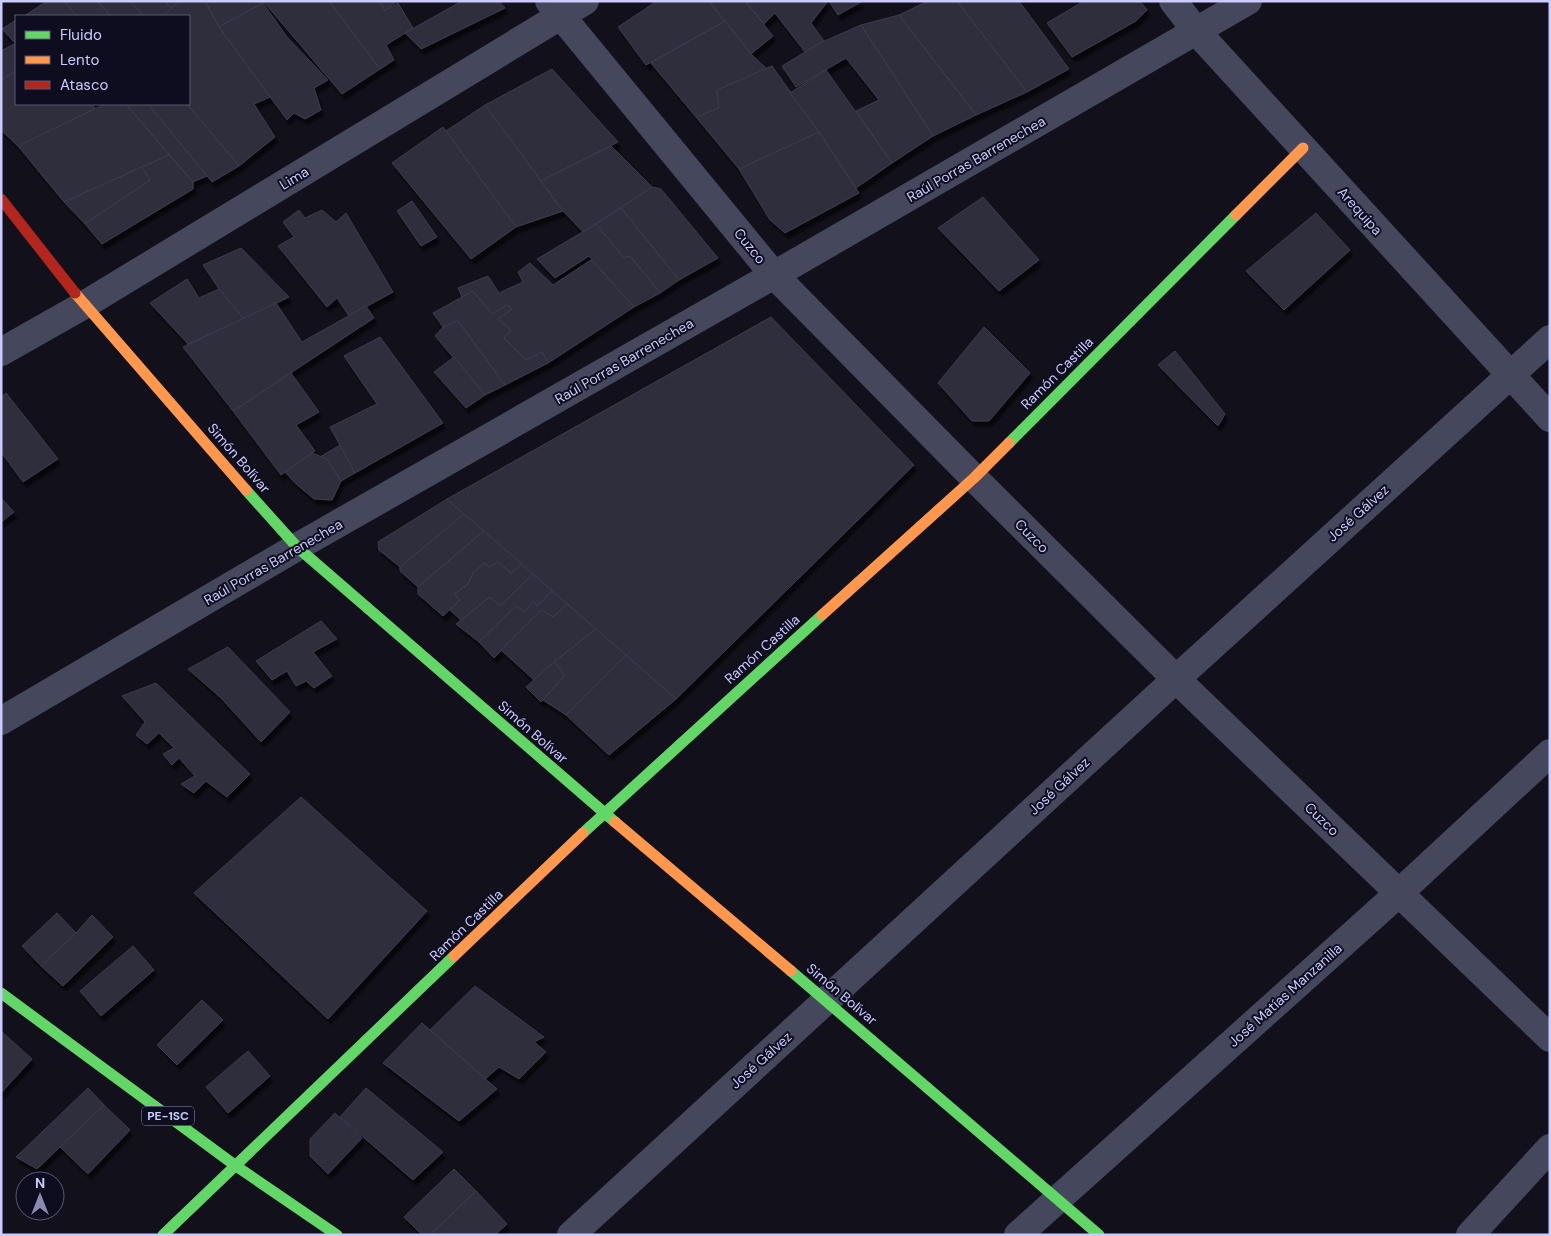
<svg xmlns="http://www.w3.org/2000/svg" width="1551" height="1236" viewBox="0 0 1551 1236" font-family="'DM Sans',sans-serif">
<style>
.building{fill:#2f2e3d;stroke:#3c3b4e;filter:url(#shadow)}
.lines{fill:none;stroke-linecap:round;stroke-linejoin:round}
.street{stroke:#45475c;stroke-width:28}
.fast{stroke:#63d668;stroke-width:11}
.slow{stroke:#ff974d;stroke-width:11}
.jam{stroke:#b3261e;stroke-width:11}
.labels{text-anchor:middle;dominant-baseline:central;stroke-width:4;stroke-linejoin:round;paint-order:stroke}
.shield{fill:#0e0d1f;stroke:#9392bb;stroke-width:1}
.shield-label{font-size:12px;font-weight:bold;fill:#cccbfe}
.street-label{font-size:14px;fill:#cccbfe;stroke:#0e0d1f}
</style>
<defs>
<filter id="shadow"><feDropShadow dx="3" dy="5.5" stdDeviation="1" flood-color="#0009"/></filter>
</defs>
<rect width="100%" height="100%" fill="#12111b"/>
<g class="building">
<polygon points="47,1 64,1 77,16 24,16"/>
<polygon points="64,1 97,1 111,16 77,16"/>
<polygon points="97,1 130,1 144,16 111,16"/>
<polygon points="130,1 165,1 171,8 163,16 144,16"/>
<polygon points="165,1 179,1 171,8"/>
<polygon points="179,1 205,1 219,27 270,97 254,104 275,137 239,166 187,104 189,104 189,16 163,16"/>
<polygon points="205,1 261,1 263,3 219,27"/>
<polygon points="263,1 329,1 380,69 342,94"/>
<polygon points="329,1 380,1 385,11 398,3 413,28 386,45 394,60 380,69"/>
<polygon points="380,1 397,1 385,11"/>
<polygon points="462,1 499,1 505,8 421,49 405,33"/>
<polygon points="657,1 709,1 725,21 646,65 618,27"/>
<polygon points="709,1 745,1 773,36 751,54"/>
<polygon points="745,1 828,1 811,23 824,41 805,52 775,13 764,24"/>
<polygon points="829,1 860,1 861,2 838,15"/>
<polygon points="928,1 957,1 1027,92 976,115 899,15"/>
<polygon points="957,1 1019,1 1069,69 1027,92"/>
<polygon points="1084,1 1140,1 1147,10 1136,21 1072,57 1047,23"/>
<polygon points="263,3 287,37 328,80 314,88 321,110 305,119 294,113 287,120 219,27"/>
<polygon points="899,15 976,115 933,136 861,25"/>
<polygon points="16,20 16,44 2,29"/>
<polygon points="725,21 751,54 767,69 717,90 719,108 696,117 651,63"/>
<polygon points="861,25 933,136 892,163 856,111 879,100 846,58 796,87 782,66 820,43"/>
<polygon points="16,43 16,71 1,79 1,51"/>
<polygon points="772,66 819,132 739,169 696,117 719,108 717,90"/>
<polygon points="552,69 618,142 541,181 485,105"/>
<polygon points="826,70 892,163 856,188 819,132 790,93"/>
<polygon points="16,72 16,104 92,104 95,108 22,150 1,130 1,80"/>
<polygon points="105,104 126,104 169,155 64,202 18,146"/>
<polygon points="126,104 148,104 207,176 193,182"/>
<polygon points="148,104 187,104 239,166 212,182"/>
<polygon points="485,105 541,181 563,211 516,227 446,131"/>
<polygon points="443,127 516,227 471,259 392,163"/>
<polygon points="819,132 859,193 785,233 770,220 739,169"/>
<polygon points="611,146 652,187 583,232 563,211 541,181"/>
<polygon points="169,155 193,182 193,189 102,244 85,224 150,180 142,167"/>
<polygon points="142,167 150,180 85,224 64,202"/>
<polygon points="652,187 661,189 718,258 679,280 621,208"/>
<polygon points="983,197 1039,260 999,291 938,228"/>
<polygon points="412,201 437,237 421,246 397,211"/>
<polygon points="621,208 679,280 660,293 630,256 624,258 596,224"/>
<polygon points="299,210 305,218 322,210 336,222 346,213 393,292 349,316 337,298 327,307 278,246 294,237 283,222"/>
<polygon points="1316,213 1350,250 1284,310 1246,271"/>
<polygon points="596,224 624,258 630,256 660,293 634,307 589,256 555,278 537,259"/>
<polygon points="241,248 289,297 244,319 219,289 203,265"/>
<polygon points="591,260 634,307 548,363 542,352 526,360 504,338 511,330 498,319 512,309 507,305 492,314 473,291 462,297 458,288 488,276 499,293 523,282 518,272 530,263 553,285"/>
<polygon points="187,279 199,298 219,289 244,319 188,344 150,303"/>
<polygon points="473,291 492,314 507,305 512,309 498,319 511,330 504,338 526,360 542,352 548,363 505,385 458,321 443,327 433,313"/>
<polygon points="276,303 302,342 366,306 374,318 233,411 183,347"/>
<polygon points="771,317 914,465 676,699 447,499"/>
<polygon points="458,321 505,385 485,395 435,336 443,327"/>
<polygon points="984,327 1030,373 989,421 972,421 938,383"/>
<polygon points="380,337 443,423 355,473 330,427 377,404 344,356"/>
<polygon points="1175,351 1225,414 1218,426 1158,365"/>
<polygon points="454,357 485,395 466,408 434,372"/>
<polygon points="291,373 319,412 296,425 315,451 281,475 233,411"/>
<polygon points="6,393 58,459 23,482 1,452 1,397"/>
<polygon points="340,445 355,473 341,481 327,459 320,457"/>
<polygon points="312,453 327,459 341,481 332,500 314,499 295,483 285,472"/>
<polygon points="1,498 14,512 1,522"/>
<polygon points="447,499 464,514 400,567 379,550 378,542"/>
<polygon points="464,514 484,531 418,587 400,571 400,567"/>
<polygon points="484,531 522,564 511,573 498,562 490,567 484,563 473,573 469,583 455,594 460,600 443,616 418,594 418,587"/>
<polygon points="498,562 511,573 522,564 533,574 500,606 490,597 461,620 450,610 460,600 455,594 469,583 473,573 484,563 490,567"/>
<polygon points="533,574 552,591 537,606 533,601 525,612 516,606 479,642 456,624 490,597 500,606"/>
<polygon points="552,591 567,604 553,617 541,610 494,658 479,642 516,606 525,612 533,601 537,606"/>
<polygon points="567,604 596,629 554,662 534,680 501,650 541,610 553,617"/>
<polygon points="321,621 337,639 313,652 332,676 314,688 306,681 296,686 287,671 272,680 256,661"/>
<polygon points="596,629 626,655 566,715 543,700 565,675 554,662"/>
<polygon points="228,647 290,712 261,742 221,698 188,669"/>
<polygon points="626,655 676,699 609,755 566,715"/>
<polygon points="554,662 565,675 541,702 526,687"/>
<polygon points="156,683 250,774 227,797 206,781 194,793 181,784 195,776 179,758 172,765 163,754 174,748 159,733 147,744 136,735 145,722 122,696"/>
<polygon points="301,797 427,911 328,1019 194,893"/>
<polygon points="57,913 76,933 41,966 22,946"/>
<polygon points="92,915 113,937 63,986 41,966 76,933"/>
<polygon points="133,946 154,970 101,1016 80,991"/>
<polygon points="475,986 544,1037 534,1042 546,1052 519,1079 499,1067 485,1079 430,1030"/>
<polygon points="202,1000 223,1020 177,1065 157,1045"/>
<polygon points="422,1023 497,1089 459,1121 383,1063"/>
<polygon points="1,1031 32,1059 1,1093"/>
<polygon points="248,1051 270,1076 228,1113 206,1087"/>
<polygon points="88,1088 104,1105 37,1169 16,1157"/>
<polygon points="366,1088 443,1152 413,1180 340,1117"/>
<polygon points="104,1105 130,1130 88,1174 60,1147"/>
<polygon points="335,1113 362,1138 328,1174 310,1156 310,1139"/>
<polygon points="454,1169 476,1191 430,1235 422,1235 404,1217"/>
<polygon points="476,1191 507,1224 495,1235 430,1235"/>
</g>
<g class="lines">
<g class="street">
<polyline points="549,1 774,275 974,478 1176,679 1550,1038"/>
<polyline points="1173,1 1197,32 1550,418"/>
<polyline points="1,352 84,305 585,1"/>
<polyline points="1,721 297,547 774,275 1248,1"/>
<polyline points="571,1235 1176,679 1550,339"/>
<polyline points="1018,1235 1399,893 1550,753"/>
<polyline points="1470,1235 1550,1148"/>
</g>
<g class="fast">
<polyline points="1009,443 1236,215"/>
<polyline points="246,490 297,547 615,822"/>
<polyline points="583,833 822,615"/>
<polyline points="791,971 1099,1235"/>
<polyline points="1,993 236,1166 337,1235"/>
<polyline points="163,1235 454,956"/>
</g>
<g class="slow">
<polyline points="1236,215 1303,148"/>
<polyline points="75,293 246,490"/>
<polyline points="822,615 974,478 1009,443"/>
<polyline points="615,822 791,971"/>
<polyline points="454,956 583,833"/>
</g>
<polyline class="jam" points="1,199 75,293"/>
</g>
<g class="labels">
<rect class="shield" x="142" y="1106.5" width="52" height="19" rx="4"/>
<g class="shield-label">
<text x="168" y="1116">PE-1SC</text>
</g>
<g class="street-label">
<text transform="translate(976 159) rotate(-30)">Raúl Porras Barrenechea</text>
<text transform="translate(294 178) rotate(-31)">Lima</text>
<text transform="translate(1360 211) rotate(48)">Arequipa</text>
<text transform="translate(750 246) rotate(51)">Cuzco</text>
<text transform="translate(624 361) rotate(-30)">Raúl Porras Barrenechea</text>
<text transform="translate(1057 373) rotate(-45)">Ramón Castilla</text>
<text transform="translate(239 458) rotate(49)">Simón Bolívar</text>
<text transform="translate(1358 513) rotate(-42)">José Gálvez</text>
<text transform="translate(1032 536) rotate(45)">Cuzco</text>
<text transform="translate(273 562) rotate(-30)">Raúl Porras Barrenechea</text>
<text transform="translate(762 649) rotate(-42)">Ramón Castilla</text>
<text transform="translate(533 732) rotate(41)">Simón Bolívar</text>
<text transform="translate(1059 786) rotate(-43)">José Gálvez</text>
<text transform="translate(1322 819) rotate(44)">Cuzco</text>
<text transform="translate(466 925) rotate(-44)">Ramón Castilla</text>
<text transform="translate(842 994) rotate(40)">Simón Bolívar</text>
<text transform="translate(1285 995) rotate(-42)">José Matías Manzanilla</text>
<text transform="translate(761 1060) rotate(-42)">José Gálvez</text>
</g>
</g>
<rect width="1551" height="1236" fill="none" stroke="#cccbfe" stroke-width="5"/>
<rect x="15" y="15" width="175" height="90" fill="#0e0d1f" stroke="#5a5978"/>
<rect x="25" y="31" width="25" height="8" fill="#63d668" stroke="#5a5978"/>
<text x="60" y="40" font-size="15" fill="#cccbfe">Fluido</text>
<rect x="25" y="56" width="25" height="8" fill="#ff974d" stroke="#5a5978"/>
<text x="60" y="65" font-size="15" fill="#cccbfe">Lento</text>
<rect x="25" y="81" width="25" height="8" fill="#b3261e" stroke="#5a5978"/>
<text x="60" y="90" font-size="15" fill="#cccbfe">Atasco</text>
<g transform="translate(40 1196)"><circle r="24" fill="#0e0d1f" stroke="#5a5978"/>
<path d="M0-4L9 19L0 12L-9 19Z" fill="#8b8aaf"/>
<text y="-8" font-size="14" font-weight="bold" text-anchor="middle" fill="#cccbfe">N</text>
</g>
</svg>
